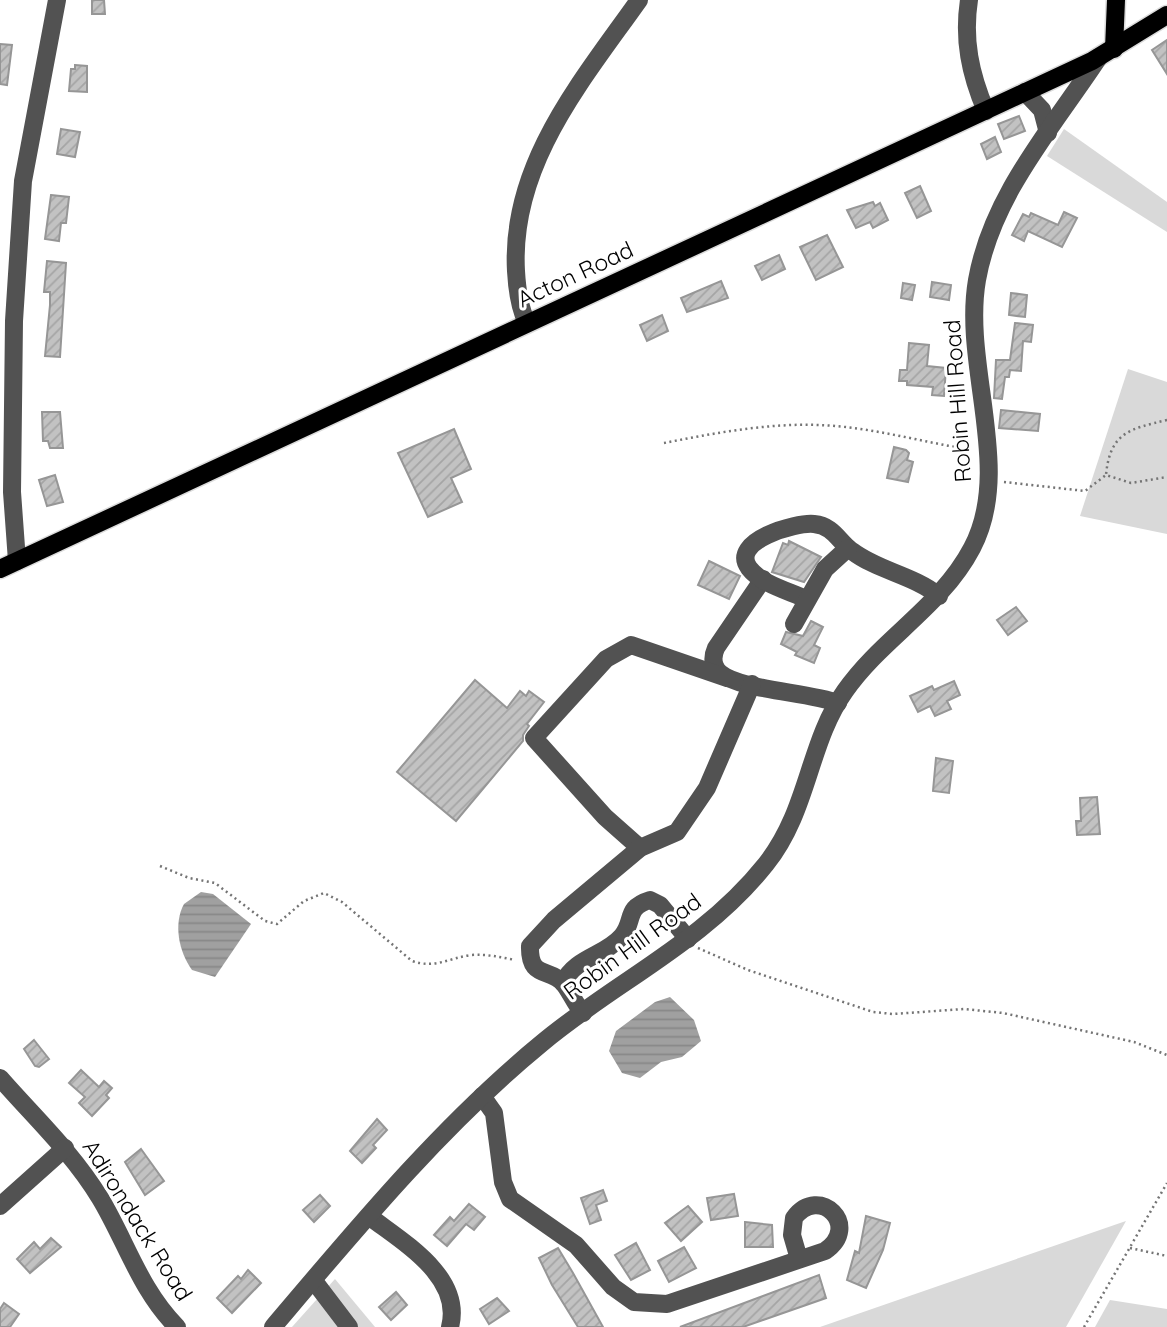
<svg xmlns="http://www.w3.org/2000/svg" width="1167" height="1327" viewBox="0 0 1167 1327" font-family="Quicksand,sans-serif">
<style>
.park{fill:#d9d9d9}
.water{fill:url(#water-rules)}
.building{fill:url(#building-hatch);stroke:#969696;stroke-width:2}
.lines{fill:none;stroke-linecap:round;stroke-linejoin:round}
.major-casing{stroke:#dbdbdb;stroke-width:21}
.path{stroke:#747474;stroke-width:2.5;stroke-dasharray:2 3.5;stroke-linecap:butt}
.minor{stroke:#525252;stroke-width:18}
.major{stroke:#000;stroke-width:18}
.labels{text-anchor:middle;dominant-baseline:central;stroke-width:6;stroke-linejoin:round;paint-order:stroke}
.street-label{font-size:23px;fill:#000;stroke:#fff}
</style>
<defs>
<pattern id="water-rules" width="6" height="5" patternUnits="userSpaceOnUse" patternTransform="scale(1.75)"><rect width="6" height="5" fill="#a0a0a0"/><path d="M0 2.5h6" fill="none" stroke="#888"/></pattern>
<pattern id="building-hatch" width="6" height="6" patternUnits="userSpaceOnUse" patternTransform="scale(1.75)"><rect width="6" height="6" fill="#c2c2c2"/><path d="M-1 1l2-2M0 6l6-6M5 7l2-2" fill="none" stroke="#a5a5a5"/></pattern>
</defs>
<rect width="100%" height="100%" fill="#fff"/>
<g class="park">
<polygon points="1064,129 1167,202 1167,232 1047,156"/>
<polygon points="1128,369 1167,382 1167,534 1080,516"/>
<polygon points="1126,1221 1066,1327 820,1327 1123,1222"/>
<polygon points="335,1279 375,1327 292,1327"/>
<polygon points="1110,1300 1167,1309 1167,1327 1095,1327"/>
</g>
<g class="water">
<path d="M 201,892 L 213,894 L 251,924 L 215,977 L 192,970 C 179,952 173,924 184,904 Z"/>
<polygon points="670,997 694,1020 701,1041 682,1057 661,1062 640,1078 622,1073 609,1051 616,1031 655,1002"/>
</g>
<g class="building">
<polygon points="92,0 104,0 105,14 92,14"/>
<polygon points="1167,40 1167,74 1152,50"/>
<polygon points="0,44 12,45 7,85 0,84"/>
<polygon points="75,65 87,66 87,92 69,91 71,69 75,69"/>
<polygon points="1019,116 1025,131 1004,139 998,124"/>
<polygon points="61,129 80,132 75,157 57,154"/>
<polygon points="995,137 1001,152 987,159 981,144"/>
<polygon points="920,186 931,211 917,218 905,193"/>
<polygon points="51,195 69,197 66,223 61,223 59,241 45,239"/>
<polygon points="873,202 875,206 880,203 888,220 873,228 870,222 856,228 847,210"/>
<polygon points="1064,212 1077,218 1062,247 1028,231 1024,241 1012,235 1023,214 1029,217 1031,213 1058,225"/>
<polygon points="827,235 843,267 816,280 800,247"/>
<polygon points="779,255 785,269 762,280 755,266"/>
<polygon points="47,261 66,263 60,357 45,356 50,305 50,292 44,292"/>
<polygon points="721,281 728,298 687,312 681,298"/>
<polygon points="932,282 951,285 949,300 930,297"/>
<polygon points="903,283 915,285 912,300 901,298"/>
<polygon points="1011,293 1027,295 1025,317 1009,315"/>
<polygon points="662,315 668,331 647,341 640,325"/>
<polygon points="1015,323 1033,325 1031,342 1023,341 1021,371 1010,370 1009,377 1005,377 1002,399 994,398 996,360 1010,360"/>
<polygon points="909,343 929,345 927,366 946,368 944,396 932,395 933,387 907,385 907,381 899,381 900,370 907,370"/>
<polygon points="1001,410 1040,414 1038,431 999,428"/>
<polygon points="42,412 60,412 63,448 50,448 48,441 43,441"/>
<polygon points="454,429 471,469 451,478 462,502 428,517 398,453"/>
<polygon points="894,447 906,450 909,453 907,460 913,462 908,482 887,478"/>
<polygon points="55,475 63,502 47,506 39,480"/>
<polygon points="789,541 821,557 804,582 772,572 783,543 788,545"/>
<polygon points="709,561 740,576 729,599 698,585"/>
<polygon points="1016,607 1027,621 1008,635 997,620"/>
<polygon points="811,621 823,627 814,645 820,648 814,663 795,655 797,652 781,644 786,632 803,636"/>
<polygon points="475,680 507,708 520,691 526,696 529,691 544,702 527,724 529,726 523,735 523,741 456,821 397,772"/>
<polygon points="954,681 960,695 947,701 951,709 935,716 930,706 918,712 910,696 932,686 934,690"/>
<polygon points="936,758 953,761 949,793 933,791"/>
<polygon points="1097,797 1100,834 1077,835 1076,821 1081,821 1080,798"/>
<polygon points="34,1040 49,1059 39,1067 35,1066 24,1049"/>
<polygon points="81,1070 99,1087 104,1081 112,1088 106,1095 109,1098 92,1116 79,1103 85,1097 69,1083"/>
<polygon points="377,1119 387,1130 373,1145 376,1148 362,1163 350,1151"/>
<polygon points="141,1149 164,1181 145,1195 125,1162"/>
<polygon points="603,1190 607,1201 596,1205 601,1220 590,1224 581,1198"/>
<polygon points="734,1194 738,1216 711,1220 707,1198"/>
<polygon points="320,1195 330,1206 314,1222 303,1210"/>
<polygon points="469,1204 485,1217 474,1230 466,1224 447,1246 434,1235 450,1217 454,1221"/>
<polygon points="688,1206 702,1222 681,1241 665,1223"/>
<polygon points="866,1216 890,1223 883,1250 866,1288 847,1280 855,1251 859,1253"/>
<polygon points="745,1222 772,1225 773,1247 745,1247"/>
<polygon points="51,1238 61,1247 30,1273 17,1259 34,1242 40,1249"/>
<polygon points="636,1243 650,1270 631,1280 615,1255"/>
<polygon points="684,1247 696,1268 669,1282 658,1261"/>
<polygon points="558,1248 573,1273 603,1327 578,1327 552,1285 539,1258"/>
<polygon points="248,1270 261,1283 232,1313 217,1298 238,1276 241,1279"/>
<polygon points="819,1275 826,1298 743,1327 680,1327"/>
<polygon points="396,1292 407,1305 391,1320 379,1307"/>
<polygon points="497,1298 509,1311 489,1324 480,1309"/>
<polygon points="4,1303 19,1314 10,1327 0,1327 0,1309"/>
</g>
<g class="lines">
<defs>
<g id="major">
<polyline points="1114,49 1116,0"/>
<polyline points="0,569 1092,61 1167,15"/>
</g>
</defs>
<use href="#major" class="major-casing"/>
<g class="path">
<path d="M 1167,420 C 1130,429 1110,432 1106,475 L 1131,483 L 1167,477"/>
<path d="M 664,443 C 720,432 778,421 835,426 C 882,430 927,443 973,450"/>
<polyline points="1004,482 1085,491 1106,475"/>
<path d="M 160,866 L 189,878 L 215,883 L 265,921 L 277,924 L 304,901 L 324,893 L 342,902 L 412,961 C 435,969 449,958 471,955 C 487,954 500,957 515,960"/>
<polyline points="698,948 748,970 873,1012 893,1014 964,1009 1003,1013 1134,1042 1167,1055"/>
<polyline points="1130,1248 1167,1256"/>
<polyline points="1084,1327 1167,1183"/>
</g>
<g class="minor">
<path d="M 969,0 C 963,39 970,74 986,111"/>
<polyline points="1025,92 1042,110 1048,133"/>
<path d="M 527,323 C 519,307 517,289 516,271 C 510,165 581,82 639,0"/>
<polyline points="17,561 12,492 14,321 23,181 57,0"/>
<path d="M 763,579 L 716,648 C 712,657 712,666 720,673 C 740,690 808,692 838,703"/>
<path d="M 806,599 C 789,591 761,584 749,568 C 729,541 796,522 814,524 C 834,526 838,541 852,551 C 878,571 913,575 939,596"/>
<polyline points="794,624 825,569 848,548"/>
<polyline points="640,848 605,817 534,738 606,659 631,645 727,678"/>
<path d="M 563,983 C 575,957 605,956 622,936 C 635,921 624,908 650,900 L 660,905 L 688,939"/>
<path d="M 583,1013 C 575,1004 571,993 564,984 C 550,967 529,980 530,946 L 554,920 L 640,848 L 677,832 L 707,788 L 752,684"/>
<path d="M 0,1078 C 34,1117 72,1152 100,1198 C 126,1241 140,1290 177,1327"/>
<path d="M 482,1096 L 494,1113 L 503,1182 L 510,1199 L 576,1245 L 613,1287 L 634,1302 L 667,1304 L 825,1251 C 862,1226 819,1184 794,1218 L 792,1235 L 799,1259"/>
<polyline points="0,1206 65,1148"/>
<path d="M 370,1217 C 404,1243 463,1277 450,1327"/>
<polyline points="314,1281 349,1327"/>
<path d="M 273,1327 C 356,1229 442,1125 542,1043 C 616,981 703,943 766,864 C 809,810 808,743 845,691 C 882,638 941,607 972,548 C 1014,469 962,366 977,280 C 992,195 1053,127 1099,57"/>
</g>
<use href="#major" class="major"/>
</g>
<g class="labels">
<g class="street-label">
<text transform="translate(575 274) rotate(-25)">Acton Road</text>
<text transform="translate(957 401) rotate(-94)">Robin Hill Road</text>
<text transform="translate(632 946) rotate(-36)">Robin Hill Road</text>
<text transform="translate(138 1220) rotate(58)">Adirondack Road</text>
</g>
</g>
</svg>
